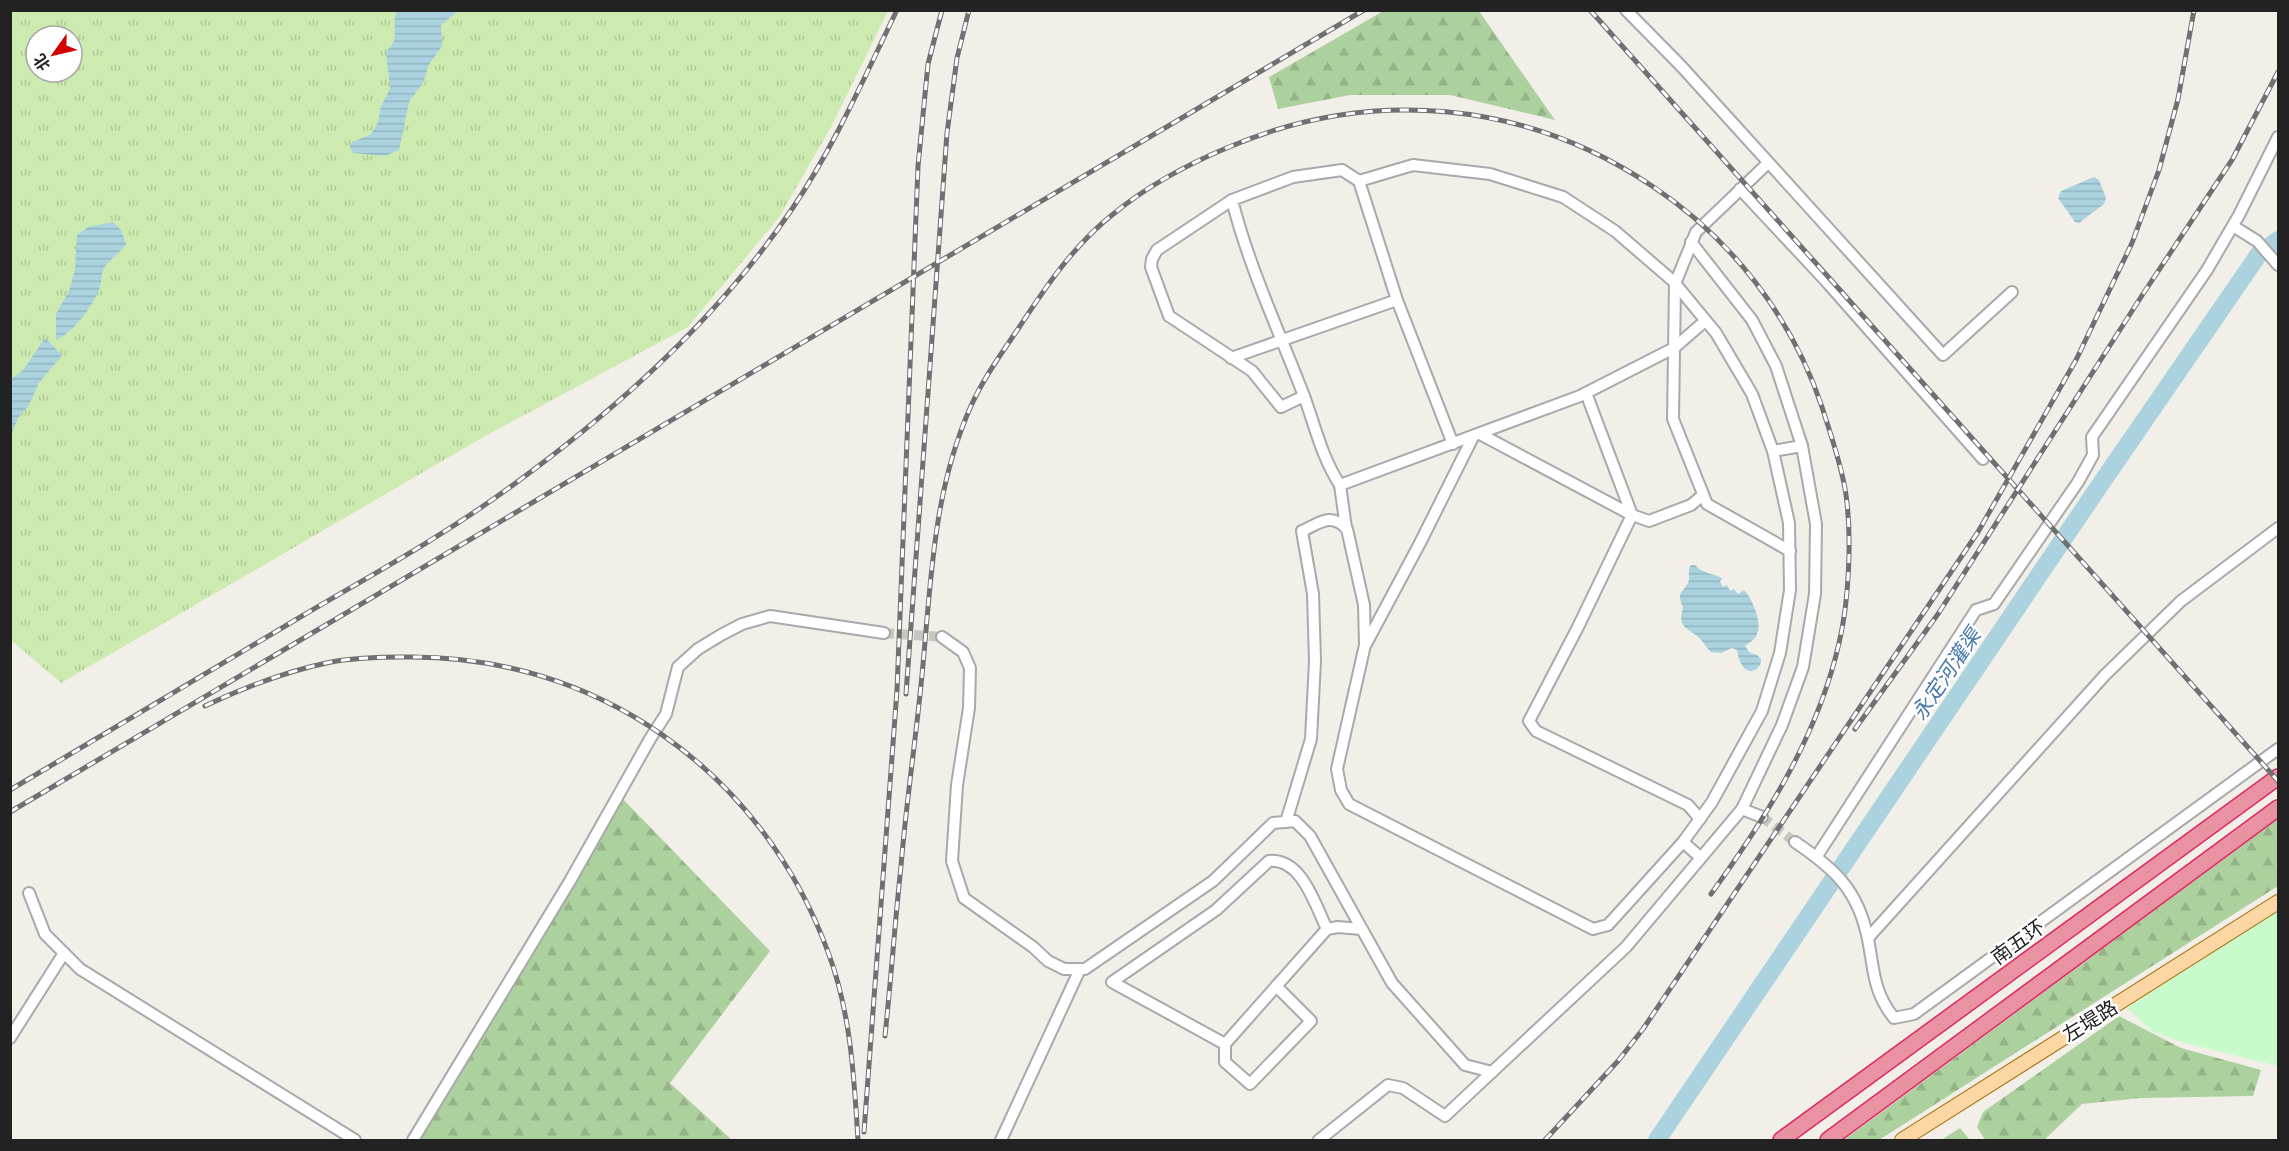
<svg xmlns="http://www.w3.org/2000/svg" width="2289" height="1151" viewBox="0 0 2289 1151" font-family="'Public Sans','Noto Sans SC',sans-serif">
<style>
.grass{fill:url(#grass-tufts);fill-rule:evenodd}
.forest{fill:url(#forest-firs)}
.park{fill:#c8facc}
.water{fill:url(#water-rules)}
.lines{fill:none;stroke-linecap:round;stroke-linejoin:round}
.river{stroke:#aad3df;stroke-width:18}
.minor-tunnel{stroke:#c8c6c1;stroke-width:10;stroke-dasharray:10 5;stroke-linecap:butt}
.minor-casing{stroke:#a9a9a9;stroke-width:14}
.major-casing{stroke:#a06b00;stroke-width:16}
.highway-casing{stroke:#dc2a67;stroke-width:18}
.minor{stroke:#fff;stroke-width:10}
.major{stroke:#fcd6a4;stroke-width:14}
.highway{stroke:#e892a2;stroke-width:15}
.rail-casing{stroke:#707070;stroke-width:5}
.rail{stroke:#fff;stroke-width:3;stroke-dasharray:9;stroke-linecap:butt}
.labels{text-anchor:middle;dominant-baseline:central;stroke-width:5;stroke-linejoin:round;paint-order:stroke}
.street-label{font-size:20px;fill:#222;stroke:#fff}
.water-label{font-size:21px;font-style:italic;fill:#4a7aab;stroke:#fff}
</style>
<defs>
<pattern id="grass-tufts" width="24" height="20" patternUnits="userSpaceOnUse" patternTransform="scale(1.5)"><rect width="24" height="20" fill="#cdebb0"/><path d="M3 7l-1-3M5 7V3M7 7l1-3M15 17l-1-3M17 17v-4M19 17l1-3" fill="none" stroke="#b0c997"/></pattern>
<pattern id="forest-firs" width="22" height="20" patternUnits="userSpaceOnUse" patternTransform="scale(1.5)"><rect width="22" height="20" fill="#add19e"/><path d="M5 1l3.5 6h-7zM16 11l3.5 6h-7z" fill="#95b388"/></pattern>
<pattern id="water-rules" width="6" height="5" patternUnits="userSpaceOnUse" patternTransform="scale(1.5)"><rect width="6" height="5" fill="#aad3df"/><path d="M0 2.5h6" fill="none" stroke="#92b5bf"/></pattern>
</defs>
<rect width="100%" height="100%" fill="#f2efe9"/>
<path class="grass" d="M 11,11 L 888,11 L 832,125 L 780,216 L 688,327 L 487,435 L 61,683 L 11,640 ZM 36,36 L 72,36 L 72,72 L 36,72 Z"/>
<g class="forest">
<polygon points="1385,10 1479,11 1555,120 1450,95 1350,95 1278,109 1269,77"/>
<polygon points="619,795 770,951 670,1083 732,1140 410,1140"/>
<polygon points="2278,819 2278,886 1879,1140 1844,1140"/>
<polygon points="2119,1016 2181,1048 2261,1070 2253,1096 2141,1098 2082,1104 2044,1140 1985,1140 1977,1127 1983,1112"/>
<polygon points="1960,1128 1970,1140 1941,1140"/>
</g>
<polygon class="park" points="2278,910 2278,1066 2181,1042 2152,1031 2127,1008"/>
<g class="water">
<path d="M 397,11 L 458,11 L 441,25 L 442,46 L 428,66 L 424,81 L 409,102 L 399,150 L 385,156 L 353,153 L 349,144 L 371,134 L 378,122 L 381,106 L 390,89 L 386,51 C 402,40 390,24 397,11 Z"/>
<polygon points="2094,177 2099,180 2106,198 2104,204 2079,223 2075,222 2058,198 2061,191"/>
<path d="M 113,222 L 121,230 L 126,244 C 120,253 110,259 104,268 C 101,273 102,281 100,287 C 93,306 74,332 56,340 L 56,314 L 69,291 L 75,269 L 77,235 L 88,227 Z"/>
<polygon points="45,338 62,355 39,383 29,405 18,418 11,436 11,379 23,370"/>
<path d="M 1691,565 L 1695,565 C 1703,574 1714,573 1723,579 L 1720,581 L 1723,587 L 1727,585 L 1730,591 L 1734,589 L 1738,594 L 1744,590 C 1752,598 1764,625 1756,636 C 1754,640 1749,643 1745,646 L 1750,653 L 1757,655 L 1761,659 C 1762,670 1748,676 1742,665 C 1739,661 1738,655 1737,650 L 1732,648 L 1721,653 L 1711,652 C 1707,648 1705,645 1702,641 C 1691,627 1676,631 1683,607 C 1675,590 1685,593 1689,580 C 1690,574 1687,571 1691,565 Z"/>
</g>
<g class="lines">
<polyline class="river" points="1657,1140 2100,485 2259,254 2278,240"/>
<g class="minor-tunnel">
<polyline points="884,633 942,637"/>
<polyline points="1762,817 1795,842"/>
</g>
<defs>
<g id="minor">
<polyline points="1626,10 1682,67 1943,355 2012,292"/>
<polyline points="1768,163 1696,232 1675,284 1673,419 1707,504 1790,551"/>
<polyline points="1359,181 1397,300 1453,444"/>
<polyline points="1740,189 1825,280 1983,459"/>
<polyline points="1232,200 1157,250 1152,259 1151,267 1169,316 1252,371 1281,407 1304,396"/>
<polyline points="2233,226 2257,241 2278,265"/>
<polyline points="1231,358 1397,300"/>
<polyline points="1586,393 1632,515 1649,521 1691,505 1703,495"/>
<polyline points="1480,434 1632,515 1578,627 1529,721 1536,731 1688,805 1700,819"/>
<polyline points="1773,451 1802,446"/>
<polyline points="1346,528 1340,485 1580,396 1674,348 1705,321"/>
<polyline points="942,637 963,652 970,668 969,708 957,785 952,861 964,898 1033,947 1048,961 1064,969 1085,969 1213,881 1273,823 1295,821 1310,836 1392,983 1465,1065 1492,1072 1626,947 1742,809 1782,725 1803,667 1815,594 1816,524 1802,446 1776,366 1752,320 1691,242"/>
<polyline points="1366,644 1420,543 1473,437"/>
<polyline points="1742,809 1762,817"/>
<path d="M 1286,822 L 1311,739 L 1315,661 L 1313,594 L 1302,531 C 1320,523 1331,512 1347,529 L 1364,605 L 1365,645 L 1337,769 L 1341,790 L 1349,804 L 1593,929 L 1608,925 L 1683,842 L 1712,802 L 1762,711 L 1780,653 L 1790,590 L 1789,523 L 1773,451 L 1752,394 L 1716,333 L 1673,281 L 1615,231 L 1563,197 L 1490,174 L 1413,165 L 1359,181 L 1342,170 L 1293,177 L 1232,200 C 1249,267 1279,331 1304,396 C 1315,426 1322,458 1340,485"/>
<polyline points="1683,842 1700,857"/>
<path d="M 1795,842 C 1835,869 1858,890 1868,939 C 1874,970 1873,992 1894,1018 L 1914,1014 L 2278,749"/>
<polyline points="1817,856 1976,610 1994,604 2078,482 2093,455 2092,437 2207,270 2239,215 2278,137"/>
<polyline points="29,893 45,934 80,969 355,1140"/>
<polyline points="1868,938 2105,675 2181,601 2278,528"/>
<polyline points="1276,986 1311,1021 1250,1084 1225,1062 1225,1044 1327,929 1338,927 1361,929"/>
<polyline points="10,1038 64,953"/>
<path d="M 1225,1044 L 1112,982 L 1216,910 L 1269,861 C 1302,858 1315,905 1327,929"/>
<polyline points="413,1140 570,881 650,739 666,714 678,667 698,649 721,635 742,624 770,616 884,633"/>
<polyline points="1001,1140 1080,969"/>
<polyline points="1319,1140 1388,1085 1403,1088 1445,1116 1492,1072"/>
</g>
<polyline id="major" points="1902,1140 2278,902"/>
<g id="highway">
<polyline points="1781,1140 2278,777"/>
<polyline points="1828,1140 2278,808"/>
</g>
</defs>
<use href="#minor" class="minor-casing"/>
<use href="#major" class="major-casing"/>
<use href="#highway" class="highway-casing"/>
<use href="#minor" class="minor"/>
<use href="#major" class="major"/>
<use href="#highway" class="highway"/>
<defs>
<g id="rail">
<polyline points="1590,10 2278,781"/>
<polyline points="906,694 947,133 957,58 969,10"/>
<path d="M 205,706 C 245,687 287,671 331,662 C 354,658 378,657 402,657 C 595,653 762,771 828,952 C 851,1013 854,1077 858,1140"/>
<polyline points="1855,729 1938,614 2141,297 2232,160 2278,72"/>
<path d="M 10,790 C 108,732 205,674 302,616 C 368,577 436,540 499,495 C 610,416 715,323 792,209 C 834,147 864,78 897,10"/>
<polyline points="10,812 1364,10"/>
<path d="M 885,1036 C 891,979 895,922 901,866 C 906,805 915,745 921,685 C 931,590 931,495 971,406 C 983,379 1001,354 1018,329 C 1045,288 1073,246 1112,215 C 1147,186 1188,164 1229,147 C 1370,87 1525,100 1652,186 C 1731,238 1792,317 1822,407 C 1831,436 1842,466 1846,495 C 1852,537 1849,602 1839,643 C 1818,736 1766,818 1711,894"/>
<polyline points="864,1132 897,690 918,166 928,64 942,10"/>
<polyline points="1545,1140 1618,1061 1643,1029 1978,532 2076,360 2132,243 2159,170 2178,99 2194,10"/>
</g>
</defs>
<use href="#rail" class="rail-casing"/>
<use href="#rail" class="rail"/>
</g>
<g class="labels">
<g class="street-label">
<text transform="translate(2018 942) rotate(-36)">南五环</text>
<text transform="translate(2090 1021) rotate(-32)">左堤路</text>
</g>
<g class="water-label">
<text transform="translate(1946 674) rotate(-56)">永定河灌渠</text>
</g>
</g>
<rect width="2289" height="1151" fill="none" stroke="#222222" stroke-width="24"/>
<g transform="translate(54 54) rotate(236)"><circle r="28" fill="#ffffff" stroke="#a7a7a7" stroke-width="1.5"/>
<path d="M0-4.5L10 22L0 15L-10 22Z" fill="#d40000"/>
<text y="-9" font-size="16" font-weight="bold" text-anchor="middle" fill="#222222">北</text>
</g>
</svg>
